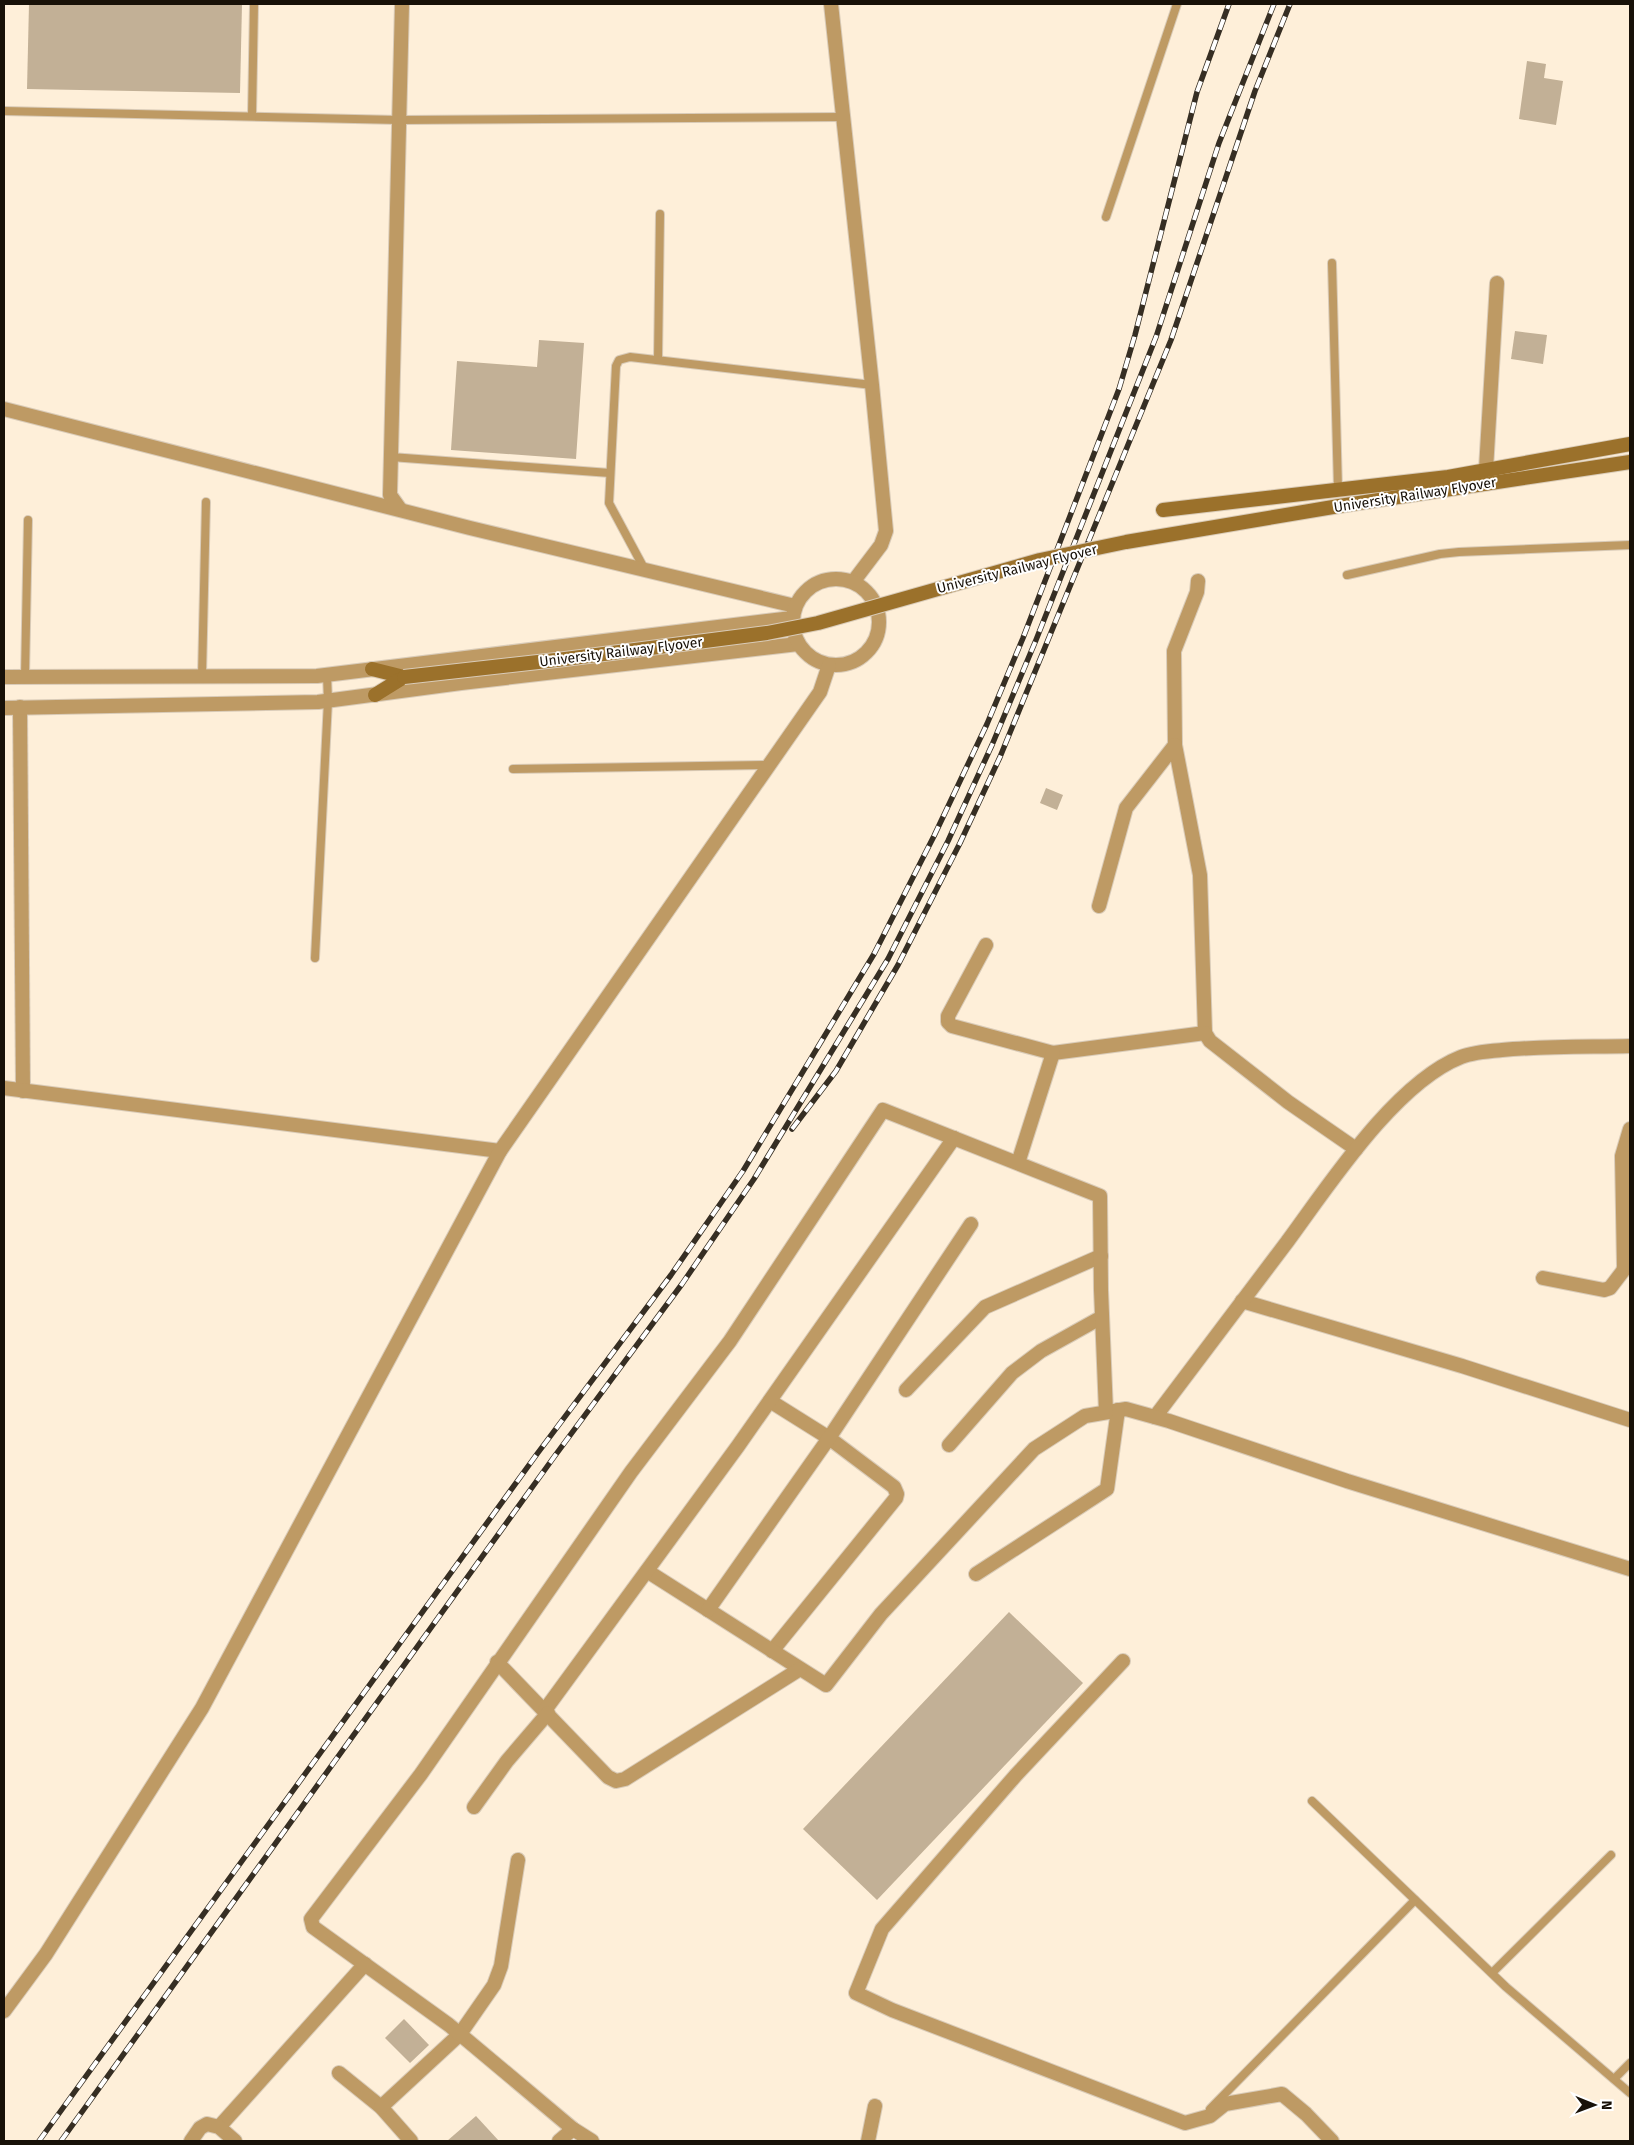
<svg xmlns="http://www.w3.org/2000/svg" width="1634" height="2145" viewBox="0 0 1634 2145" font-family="'Fira Sans',sans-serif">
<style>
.building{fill:#c2b096}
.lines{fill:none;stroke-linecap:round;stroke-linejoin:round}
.service-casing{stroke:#d9cbb8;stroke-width:10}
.minor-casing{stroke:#d9cbb8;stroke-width:16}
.tertiary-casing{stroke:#d9cbb8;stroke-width:16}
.secondary-casing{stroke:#d9cbb8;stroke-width:16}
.service{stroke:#be9a64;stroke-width:8}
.minor{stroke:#be9a64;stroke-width:14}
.tertiary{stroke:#be9a64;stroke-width:14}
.secondary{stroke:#9b712b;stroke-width:14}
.rail-casing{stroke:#362e23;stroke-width:5.5}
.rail{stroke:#fff;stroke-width:4;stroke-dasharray:11;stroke-linecap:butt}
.secondary-bridge-casing{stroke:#d9cbb8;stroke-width:16;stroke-linecap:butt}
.secondary-bridge{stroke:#9b712b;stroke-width:14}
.labels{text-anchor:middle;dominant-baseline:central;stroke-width:4;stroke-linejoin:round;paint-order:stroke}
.street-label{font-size:14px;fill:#181108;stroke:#fff}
</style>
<rect width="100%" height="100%" fill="#feefd9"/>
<g class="building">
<polygon points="29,4 242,4 240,93 27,89"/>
<polygon points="1527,61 1546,64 1544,78 1563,81 1556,125 1519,119"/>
<polygon points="1515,331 1547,335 1543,364 1511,359"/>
<polygon points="539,340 584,343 576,459 451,450 457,361 537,367"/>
<polygon points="1046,788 1063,795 1057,810 1040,803"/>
<polygon points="1009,1612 1083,1683 877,1900 803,1829"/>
<polygon points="404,2019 429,2045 410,2063 385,2038"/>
<polygon points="476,2116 499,2141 447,2141"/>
</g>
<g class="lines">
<defs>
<g id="service">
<polyline points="4,111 399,120 843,117"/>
<polyline points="252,116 254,4"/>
<polyline points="1106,217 1177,4"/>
<polyline points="1332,263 1338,489"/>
<polyline points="658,360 660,214"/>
<polyline points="391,457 610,473"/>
<polyline points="645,570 609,503 616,366 619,360 630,357 872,385"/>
<polyline points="1347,575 1440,554 1459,552 1630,545"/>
<polyline points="202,676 206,502"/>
<polyline points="25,677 28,520"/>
<polyline points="513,769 769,765"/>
<polyline points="315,958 328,701 327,675"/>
<polyline points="1312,1801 1506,1987 1630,2093"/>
<polyline points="1492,1973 1611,1855"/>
<polyline points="1614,2079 1630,2063"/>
<polyline points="1210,2109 1415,1900"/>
</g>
<g id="minor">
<polyline points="831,4 872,385 886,531 881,545 853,582"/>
<polyline points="4,409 470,528 795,606"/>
<polyline points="1486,469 1497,283"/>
<polyline points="400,509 390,495 402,4"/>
<polyline points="1198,581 1197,592 1174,651 1175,745 1200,875 1205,1033 1210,1041 1288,1102 1356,1149"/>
<polyline points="4,677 317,676 792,618"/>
<polyline points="20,707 23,1091"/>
<polyline points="4,708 318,702 461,683 798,644"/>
<polyline points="1099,906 1126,808 1175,745"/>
<polyline points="986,945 948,1016 948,1022 952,1026 1053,1053 1205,1033"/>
<polyline points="4,1088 500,1151"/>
<polyline points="1018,1163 1053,1053"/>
<polyline points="1543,1278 1604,1290 1610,1288 1623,1271 1624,1267 1622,1156 1630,1129"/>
<polyline points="1242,1301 1462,1366 1630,1420"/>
<polyline points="906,1390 985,1307 1101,1256"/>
<polyline points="770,1401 829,1438 894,1487 897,1494 896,1498 772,1651"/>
<path d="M 1155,1417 C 1199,1358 1243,1300 1287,1242 C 1329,1185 1395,1083 1461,1057 C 1473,1052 1489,1051 1502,1050 C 1544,1046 1588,1047 1630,1046"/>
<polyline points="949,1445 1012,1373 1041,1351 1102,1317"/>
<polyline points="647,1571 826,1685 881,1614 1034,1449 1085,1416 1126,1409 1169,1421 1347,1481 1630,1569"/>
<polyline points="976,1574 1107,1489 1118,1410"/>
<polyline points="708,1610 829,1438 971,1224"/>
<polyline points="1123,1661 1016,1775 882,1929 856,1993 892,2010 1185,2123 1210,2116 1225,2104 1282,2094 1306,2114 1332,2141"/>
<polyline points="497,1662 608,1777 616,1781 625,1779 800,1669"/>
<polyline points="545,1710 738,1446 954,1138"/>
<polyline points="474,1807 507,1761 548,1713"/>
<polyline points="339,2073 381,2107 411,2141"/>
<polyline points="381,2107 460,2034 494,1985 501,1966 518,1860"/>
<polyline points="219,2127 365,1964"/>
<polyline points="191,2141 200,2128 207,2124 219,2127 235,2141"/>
<polyline points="559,2141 573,2129"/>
<polyline points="592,2141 573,2129 449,2025 313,1927 311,1919 421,1774 631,1472 730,1341 883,1110 1100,1196 1101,1290 1106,1412"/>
<polyline points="868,2141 875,2106"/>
</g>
<g id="tertiary">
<circle cx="836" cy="622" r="43"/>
<polyline points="4,2011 46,1954 202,1708 500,1151 820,692 829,665"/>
</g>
<g id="secondary">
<polyline points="1339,506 1630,462"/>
<polyline points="1163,510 1448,477 1630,444"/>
<polyline points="372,669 404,677"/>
<polyline points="375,695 404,677"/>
</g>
</defs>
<use href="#service" class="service-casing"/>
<use href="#minor" class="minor-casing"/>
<use href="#tertiary" class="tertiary-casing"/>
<use href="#secondary" class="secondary-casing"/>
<use href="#service" class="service"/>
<use href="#minor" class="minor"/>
<use href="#tertiary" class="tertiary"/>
<use href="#secondary" class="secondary"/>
<defs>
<g id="rail">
<polyline points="792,1129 836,1071 898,965 960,843 1000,757 1171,340 1255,91 1290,4"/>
<polyline points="39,2141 537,1454 671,1275 743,1171 874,954 934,836 987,724 1023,638 1119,389 1135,335 1197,92 1229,4"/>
<polyline points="61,2141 554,1457 682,1284 754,1179 888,959 948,841 992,745 1036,640 1156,337 1219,143 1274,4"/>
</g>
</defs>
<use href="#rail" class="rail-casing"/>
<use href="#rail" class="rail"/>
<defs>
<polyline id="secondary-bridge" points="404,677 565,659 767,633 818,623 1040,560 1126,542 1339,506"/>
</defs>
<use href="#secondary-bridge" class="secondary-bridge-casing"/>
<use href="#secondary-bridge" class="secondary-bridge"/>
</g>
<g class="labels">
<g class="street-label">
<text transform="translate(1415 495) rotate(-9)">University Railway Flyover</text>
<text transform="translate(1017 569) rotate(-14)">University Railway Flyover</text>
<text transform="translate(621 652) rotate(-7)">University Railway Flyover</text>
</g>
</g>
<rect width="1634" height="2145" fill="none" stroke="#181108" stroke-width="10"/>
<g transform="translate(1594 2105) rotate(91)" stroke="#ffffff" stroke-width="4" paint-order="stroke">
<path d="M0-4L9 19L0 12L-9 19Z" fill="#181108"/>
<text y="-8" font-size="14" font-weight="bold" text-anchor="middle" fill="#181108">N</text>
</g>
</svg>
